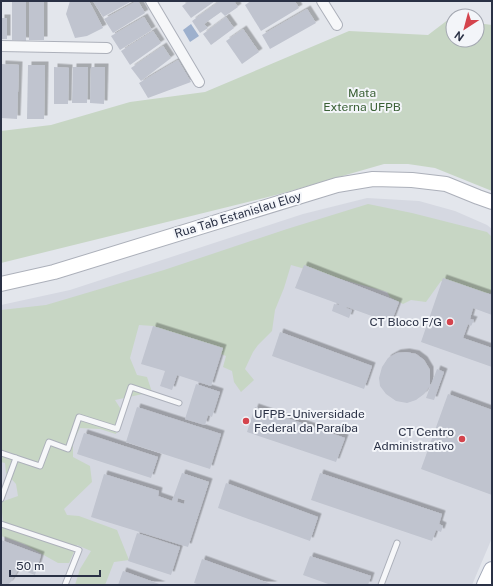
<svg xmlns="http://www.w3.org/2000/svg" width="493" height="586" viewBox="0 0 493 586" font-family="'Public Sans',sans-serif">
<style>
.built{fill:#d5d8e1}
.green{fill:#c7d6c4}
.water{fill:#9db0cd}
.building{fill:#c0c4cf;fill-rule:evenodd;filter:url(#shadow)}
.lines{fill:none;stroke-linecap:round;stroke-linejoin:round}
.lane-casing{stroke:#acb0ba;stroke-width:7}
.street-casing{stroke:#acb0ba;stroke-width:12}
.secondary-casing{stroke:#acb0ba;stroke-width:16}
.primary-casing{stroke:#a2a8b8;stroke-width:18}
.lane{stroke:#f6f7f9;stroke-width:5}
.street{stroke:#f6f7f9;stroke-width:10}
.secondary{stroke:#fff;stroke-width:14}
.primary{stroke:#fff;stroke-width:16}
.poi-dot{fill:#d4444d;stroke:#f3f5f9;stroke-width:1.5}
.labels{text-anchor:middle;dominant-baseline:central;stroke-width:4;stroke-linejoin:round;paint-order:stroke}
.park-label{font-size:12px;fill:#3b6136;stroke:#f3f5f9}
.street-label{font-size:12px;fill:#2a3145;stroke:#f3f5f9}
.poi-label{font-size:12px;fill:#2a3145;stroke:#f3f5f9;text-anchor:end}
</style>
<defs>
<filter id="shadow"><feDropShadow dx="3.5" dy="-3.5" stdDeviation="0" flood-color="#0004"/></filter>
</defs>
<rect width="100%" height="100%" fill="#e3e6ec"/>
<polygon class="built" points="367,198 419,201 455,211 487,225 492,229 492,538 472,585 1,585 1,305 70,290 303,214"/>
<g class="green">
<polygon points="457,13 460,16 453,16 453,40 477,40 477,23 492,25 492,191 435,168 408,164 384,164 280,194 1,263 1,131 51,125 130,102 205,92 349,31 428,35"/>
<polygon points="368,204 412,213 487,232 492,237 492,293 479,294 441,281 426,302 411,300 403,304 390,297 387,292 291,265 284,288 275,310 272,331 258,345 253,352 245,369 254,380 241,392 234,382 232,371 223,367 226,356 153,326 139,325 130,358 137,375 147,377 152,392 115,400 122,411 116,434 100,429 80,428 73,442 73,457 90,466 92,482 64,509 67,515 79,516 117,530 129,560 114,562 105,585 75,585 80,569 91,551 77,545 69,563 58,563 24,544 1,536 1,525 3,522 1,502 18,496 16,484 6,473 5,463 1,462 1,310 46,305 164,270 287,229"/>
</g>
<polygon class="water" points="191,24 199,36 190,42 183,30"/>
<g class="building">
<polygon points="12,1 26,1 26,41 12,40"/>
<rect x="29" y="1" width="15" height="39"/>
<polygon points="70,1 89,1 103,28 87,36 75,38 66,14"/>
<polygon points="93,1 132,1 103,17"/>
<polygon points="137,1 138,1 145,13 113,33 104,19"/>
<polygon points="189,1 215,1 191,18 182,6"/>
<polygon points="220,1 234,1 238,7 225,16 221,12 204,24 208,28 200,33 192,21"/>
<polygon points="251,1 295,1 299,8 261,31 245,5"/>
<polygon points="307,9 316,23 270,49 262,35"/>
<polygon points="144,17 152,30 120,50 111,36"/>
<polygon points="226,17 234,28 211,45 203,34"/>
<rect x="1" y="18" width="6" height="21"/>
<polygon points="243,29 259,52 242,64 226,41"/>
<polygon points="153,31 161,43 130,65 121,51"/>
<polygon points="163,46 171,58 141,81 131,68"/>
<polygon points="178,60 191,82 148,98 139,83"/>
<polygon points="2,64 19,65 17,119 1,118"/>
<polygon points="28,65 45,65 44,119 27,119"/>
<polygon points="54,67 69,68 68,104 54,104"/>
<polygon points="73,67 88,67 87,103 72,103"/>
<polygon points="91,67 105,67 104,104 90,103"/>
<polygon points="304,265 399,302 391,323 347,307 346,308 352,310 349,318 332,311 334,304 339,305 339,304 295,288"/>
<polygon points="443,278 492,295 492,315 473,308 470,319 474,320 471,326 468,324 463,338 492,348 492,367 421,342"/>
<polygon points="153,326 223,348 211,386 177,375 172,390 160,386 165,371 141,364"/>
<polygon points="280,332 372,366 364,389 272,356"/>
<polygon points="406,352 416,354 424,360 430,370 430,384 431,385 437,369 444,372 434,400 426,398 430,387 429,387 424,394 416,400 407,403 396,401 386,394 380,386 379,378 382,367 388,358 397,353"/>
<polygon points="196,384 220,392 212,417 208,415 205,425 185,419"/>
<polygon points="448,394 492,410 492,495 421,469"/>
<polygon points="137,407 221,434 210,469 126,442"/>
<polygon points="255,407 345,438 336,462 247,432"/>
<polygon points="84,433 158,457 151,478 77,454"/>
<path d="M 182,473 L 209,482 L 188,547 L 91,517 L 104,474 L 159,491 L 158,496 L 172,501 ZM 178,498 L 185,500 L 184,504 L 177,502 Z"/>
<polygon points="320,473 442,514 439,524 443,526 441,532 436,530 432,541 311,500"/>
<polygon points="226,483 318,517 310,541 218,508"/>
<polygon points="137,533 180,547 171,575 128,561"/>
<polygon points="1,540 41,555 35,575 19,569 10,583 7,585 1,585"/>
<polygon points="310,556 371,576 368,585 331,585 303,575"/>
<polygon points="202,559 274,585 200,585 194,583"/>
<polygon points="123,571 162,585 118,585"/>
</g>
<g class="lines">
<defs>
<g id="lane">
<polyline points="1,453 40,466 49,442 68,449 79,417 117,429 131,387 179,403"/>
<polyline points="1,499 16,458"/>
<polyline points="1,524 79,550 65,585"/>
<polyline points="381,585 397,543"/>
</g>
<g id="street">
<polyline points="151,1 199,82"/>
<polyline points="322,1 337,25"/>
<polyline points="1,46 107,48"/>
</g>
<polyline id="secondary" points="1,284 54,272 337,185 373,179 412,180 446,184 478,197 492,202"/>
<polyline id="primary" points="485,585 492,570"/>
</defs>
<use href="#lane" class="lane-casing"/>
<use href="#street" class="street-casing"/>
<use href="#secondary" class="secondary-casing"/>
<use href="#primary" class="primary-casing"/>
<use href="#lane" class="lane"/>
<use href="#street" class="street"/>
<use href="#secondary" class="secondary"/>
<use href="#primary" class="primary"/>
</g>
<g class="poi-dot">
<circle cx="450" cy="322" r="4"/>
<circle cx="246" cy="421" r="4"/>
<circle cx="462" cy="439" r="4"/>
</g>
<g class="labels">
<g class="park-label">
<text x="362" y="93">Mata<tspan x="362" dy="14">Externa UFPB</tspan></text>
</g>
<g class="street-label">
<text transform="translate(238 215) rotate(-17)">Rua Tab Estanislau Eloy</text>
</g>
<g class="poi-label">
<text x="442" y="322">CT Bloco F/G</text>
<text x="254" y="414" text-anchor="start">UFPB - Universidade<tspan x="254" dy="14">Federal da Paraíba</tspan></text>
<text x="454" y="432">CT Centro<tspan x="454" dy="14">Administrativo</tspan></text>
</g>
</g>
<rect width="493" height="586" fill="none" stroke="#2a3145" stroke-width="4"/>
<g transform="translate(465 28) rotate(216)"><circle r="19" fill="#f3f5f9" stroke="#a3a7b1"/>
<path d="M0-3L7 15L0 10L-7 15Z" fill="#d4444d"/>
<text y="-6" font-size="11" font-weight="bold" text-anchor="middle" fill="#2a3145">N</text>
</g>
<path d="M10 570v6h90v-6" fill="none" stroke="#2a3145" stroke-width="2"/>
<text x="16" y="570" font-size="12" fill="#2a3145" stroke="#f3f5f9" stroke-width="3" paint-order="stroke">50 m</text>
</svg>
